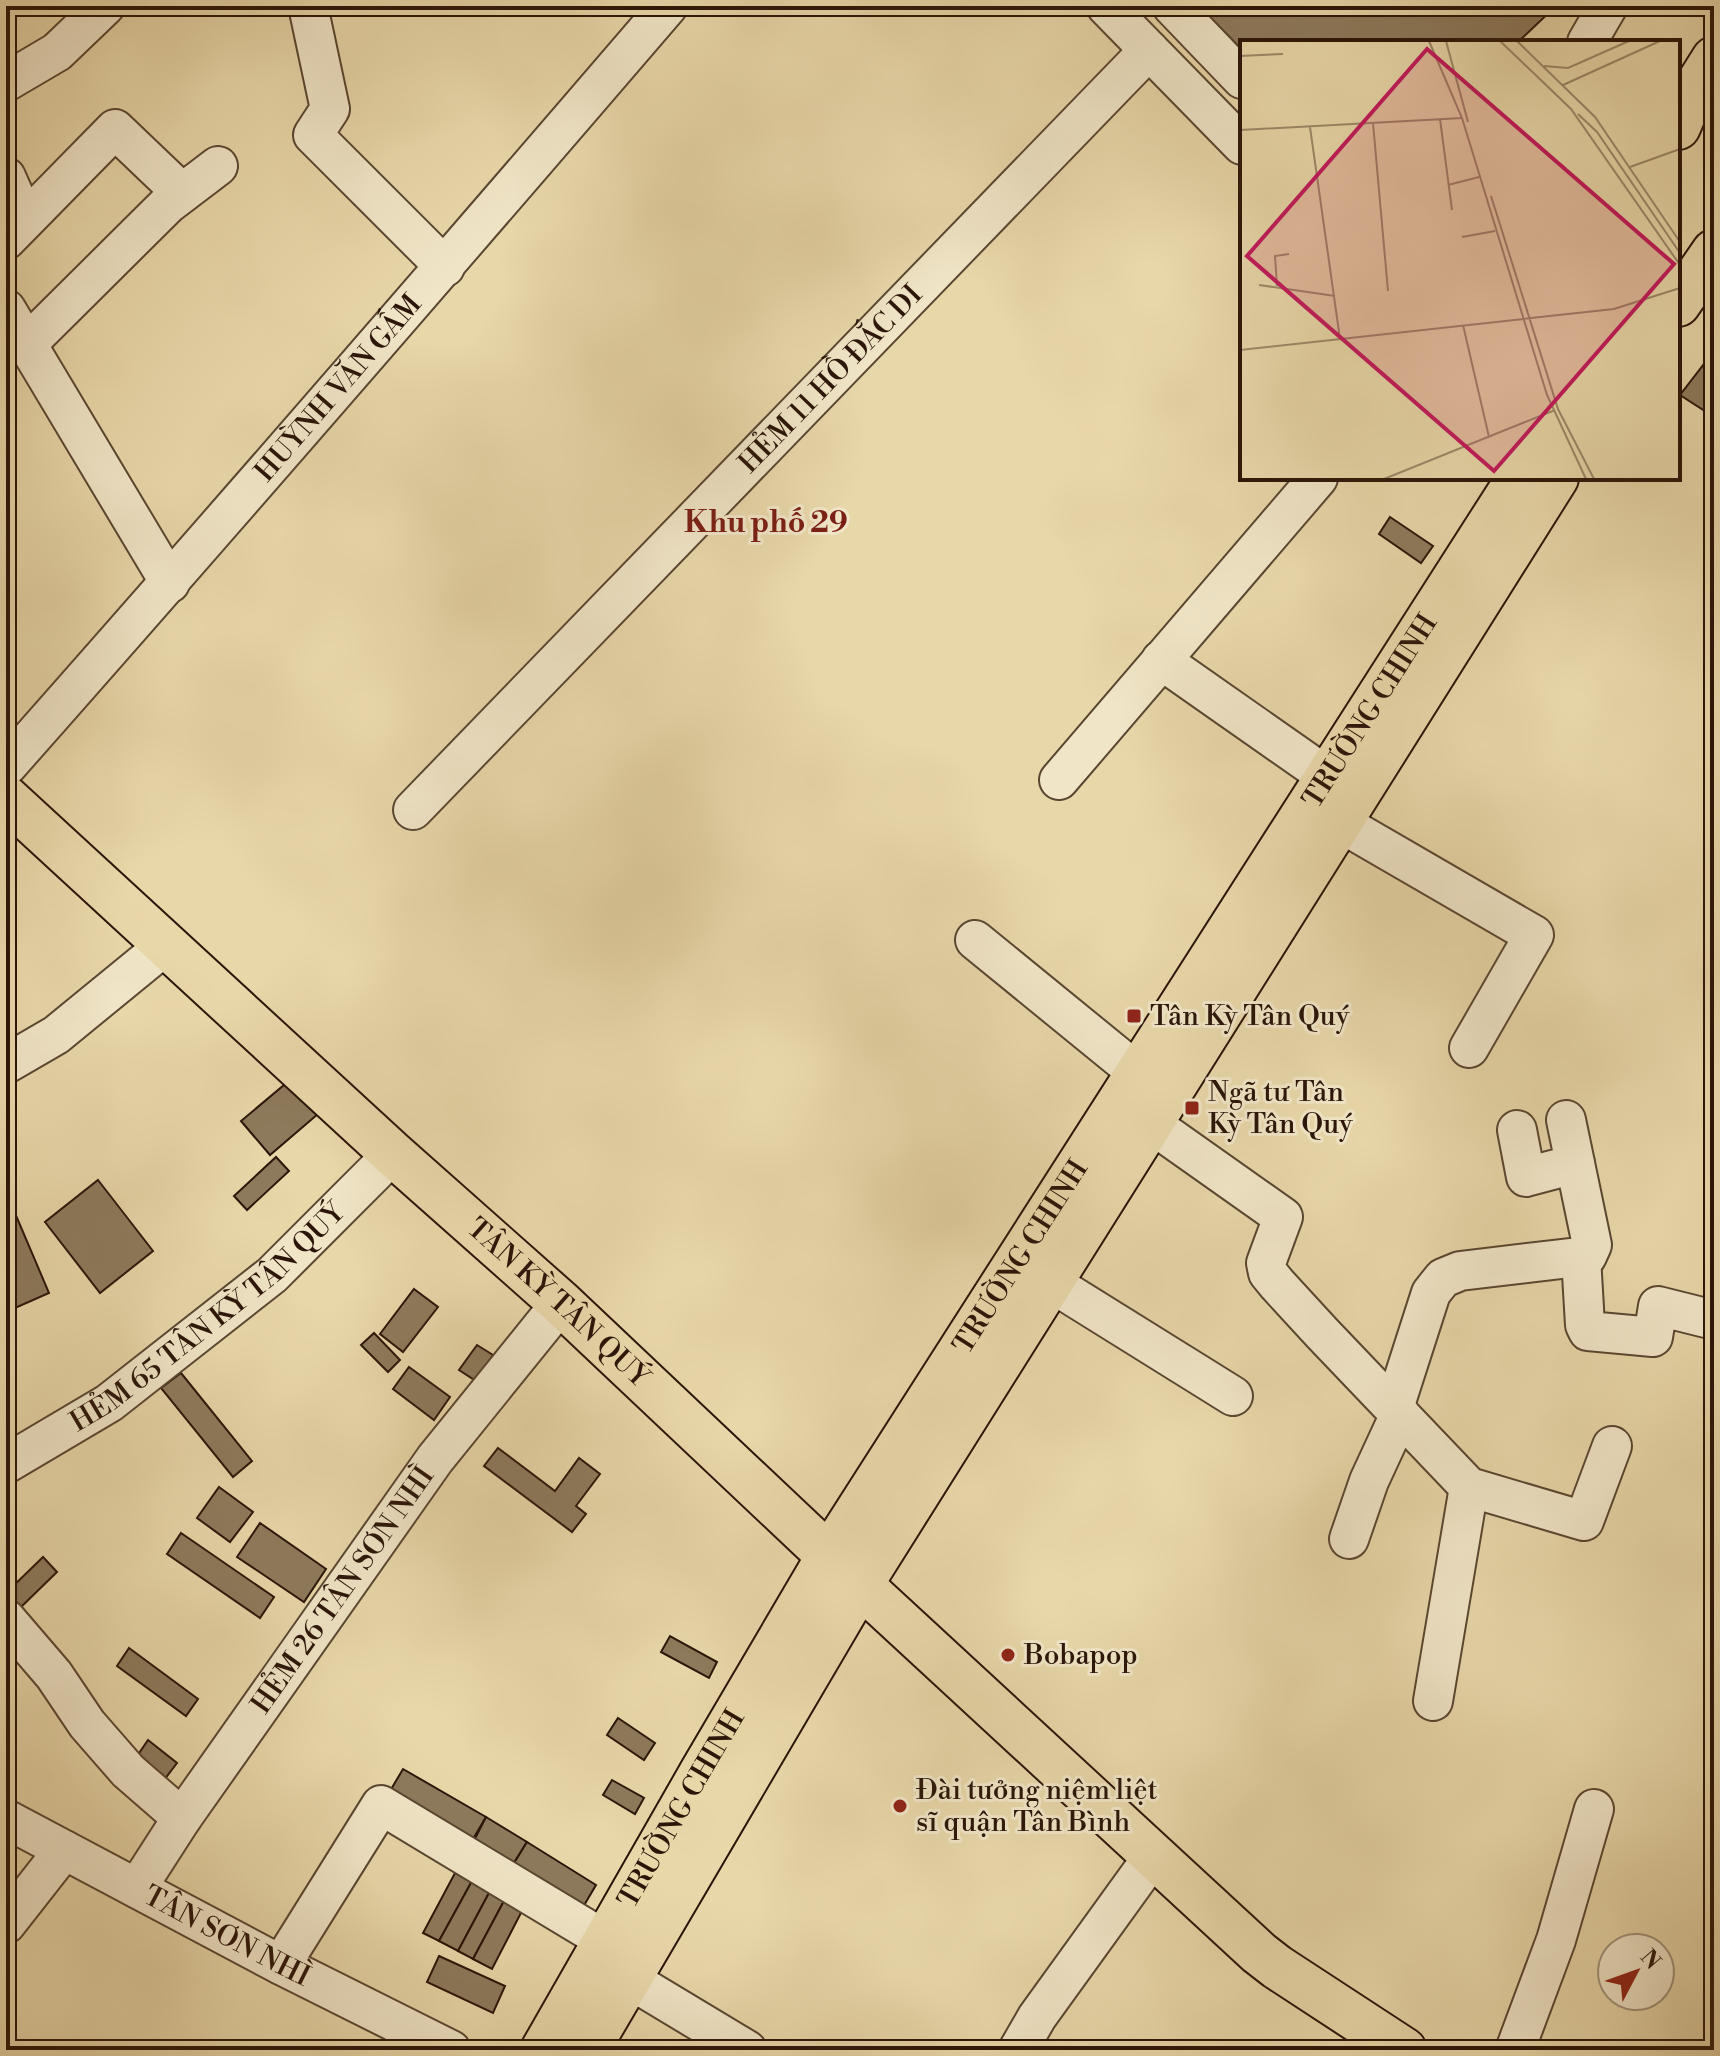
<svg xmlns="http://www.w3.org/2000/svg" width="1720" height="2056" viewBox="0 0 1720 2056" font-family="'Libre Bodoni',serif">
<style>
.building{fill:#8d7a5c;stroke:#2b1509;stroke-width:2}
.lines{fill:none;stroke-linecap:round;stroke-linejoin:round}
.minor-casing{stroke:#5a4631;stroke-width:42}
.major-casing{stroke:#2b1509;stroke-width:48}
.minor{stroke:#f0e5c7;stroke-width:38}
.major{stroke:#e8d7a9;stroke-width:44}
.poi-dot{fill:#8f2418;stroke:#f0e5c7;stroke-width:3}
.labels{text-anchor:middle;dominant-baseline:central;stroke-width:6;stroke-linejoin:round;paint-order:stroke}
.street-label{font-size:28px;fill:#2b1509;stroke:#f0e5c7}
.poi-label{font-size:28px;fill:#2b1509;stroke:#f0e5c7;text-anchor:start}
.neighbourhood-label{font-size:30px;font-weight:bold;fill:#7a1f14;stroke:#f0e5c7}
.inset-road{fill:none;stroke:#9c8969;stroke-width:2}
.view{fill:#c2185b;fill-opacity:0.15;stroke:#c2185b;stroke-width:4}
.inset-edge{fill:none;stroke:#2b1509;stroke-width:4}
</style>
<rect width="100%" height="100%" fill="#e8d7a9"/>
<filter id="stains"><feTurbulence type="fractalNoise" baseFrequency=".0025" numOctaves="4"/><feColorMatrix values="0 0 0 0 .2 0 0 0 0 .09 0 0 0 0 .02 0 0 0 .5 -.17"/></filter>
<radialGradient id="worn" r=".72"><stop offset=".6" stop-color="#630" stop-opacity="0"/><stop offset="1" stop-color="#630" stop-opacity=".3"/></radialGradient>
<g class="building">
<polygon points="1199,6 1556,6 1518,42 1242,42 1242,50"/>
<polygon points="1714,351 1714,417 1680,395"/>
<polygon points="1390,517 1433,546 1421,563 1379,534"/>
<polygon points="290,1080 318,1114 270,1155 241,1121"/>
<polygon points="276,1157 289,1171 247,1210 234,1196"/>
<polygon points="98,1180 153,1251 100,1293 45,1222"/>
<polygon points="6,1192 49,1293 6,1312"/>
<polygon points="414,1289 438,1307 403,1352 380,1334"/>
<polygon points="374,1333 400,1360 388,1372 361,1345"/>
<polygon points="477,1345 493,1355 476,1381 459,1370"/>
<polygon points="409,1367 450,1397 434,1420 393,1389"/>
<polygon points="181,1373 252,1461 233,1477 161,1388"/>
<polygon points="498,1448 555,1491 579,1458 600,1474 576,1506 586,1514 572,1532 484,1466"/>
<polygon points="219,1487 253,1512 230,1542 197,1518"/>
<polygon points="260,1523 326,1569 304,1602 237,1557"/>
<polygon points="181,1533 274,1597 260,1618 167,1554"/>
<polygon points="43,1557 57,1572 20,1608 6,1593"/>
<polygon points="670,1636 717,1662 709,1678 661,1652"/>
<polygon points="129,1648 198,1699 186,1716 117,1666"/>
<polygon points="618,1718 655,1743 644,1760 607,1735"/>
<polygon points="148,1740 177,1763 158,1788 131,1765"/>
<polygon points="403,1769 486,1817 466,1851 383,1803"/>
<polygon points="612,1780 644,1798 635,1814 603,1795"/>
<polygon points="486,1817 527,1842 506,1876 466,1856"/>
<polygon points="527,1842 596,1885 579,1914 506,1876"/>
<polygon points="455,1873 472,1881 439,1941 423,1933"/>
<polygon points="472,1881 490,1891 458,1951 439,1941"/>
<polygon points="490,1891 505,1899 473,1959 458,1951"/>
<polygon points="505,1899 523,1909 492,1969 473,1959"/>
<polygon points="439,1956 505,1986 493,2013 427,1982"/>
</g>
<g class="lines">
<defs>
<g id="minor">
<polyline points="308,6 330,109 313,135 445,267"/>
<polyline points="1106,6 1242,145"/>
<polyline points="1172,6 1242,79"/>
<polyline points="1587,42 1608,6"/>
<polyline points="6,82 57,52 105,6"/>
<polyline points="6,177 25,220"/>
<polyline points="6,240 115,129 182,193"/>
<polyline points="6,309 170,583"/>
<polyline points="27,344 168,204 218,166"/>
<polyline points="1161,660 1328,777"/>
<path id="s1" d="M 6,767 C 229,515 449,261 668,6"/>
<polyline points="1059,780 1318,478"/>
<path id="s2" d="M 413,810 L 1149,50"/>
<polyline points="1339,822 1534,935 1469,1048"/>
<polyline points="975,940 1138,1073"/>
<polyline points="6,1064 56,1035 166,945"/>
<polyline points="1150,1123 1283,1217 1266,1263 1268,1273 1277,1284 1322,1333 1469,1487 1584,1521 1612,1446"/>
<polyline points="1517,1130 1526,1177 1575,1164"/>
<polyline points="1581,1257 1585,1325 1588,1331 1653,1337 1658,1306 1714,1320"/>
<polyline points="1050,1282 1233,1396"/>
<polyline points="1394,1408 1431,1293 1443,1278 1460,1271 1587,1256 1592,1245 1566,1120"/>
<path id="s3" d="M 6,1464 L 109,1403 L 272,1275 L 393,1154"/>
<polyline points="1349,1539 1369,1481 1400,1414"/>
<polyline points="6,1619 54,1675 87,1724 128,1771 182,1818"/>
<polyline points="1433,1701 1469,1487"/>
<path id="s4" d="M 6,1819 L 281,1965 L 451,2050"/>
<path id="s5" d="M 137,1888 L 182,1818 L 435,1459 L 561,1303"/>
<polyline points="6,1924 64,1850"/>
<polyline points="281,1965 381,1805 605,1940"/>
<polyline points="629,1979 747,2050"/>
<polyline points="1018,2050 1037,2017 1154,1855"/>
<polyline points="1515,2050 1556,1940 1594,1809"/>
</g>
<g id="major">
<polyline points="1678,127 1692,94 1714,59"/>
<polyline points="1678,304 1714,252"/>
<path id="s6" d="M 6,798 L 393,1154 L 561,1303 L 829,1556 L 1259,1953 L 1277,1967 L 1404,2050"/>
<path id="s7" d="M 543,2050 L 702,1772 L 829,1556 L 1519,478"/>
<polyline points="587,2050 860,1585 1556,478"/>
</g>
</defs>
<use href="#minor" class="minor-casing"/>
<use href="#major" class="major-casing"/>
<use href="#minor" class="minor"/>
<use href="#major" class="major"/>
</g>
<g class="poi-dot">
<rect x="1126" y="1008" width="16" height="16" rx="4"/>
<rect x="1184" y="1100" width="16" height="16" rx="4"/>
<circle cx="1008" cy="1655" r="8"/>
<circle cx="900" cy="1806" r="8"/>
</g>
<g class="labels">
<g class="street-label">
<text stroke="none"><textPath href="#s2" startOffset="600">HẺM 11 HỒ ĐẮC DI</textPath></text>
<text stroke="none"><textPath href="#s1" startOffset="504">HUỲNH VĂN GẤM</textPath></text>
<text stroke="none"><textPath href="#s7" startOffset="1574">TRƯỜNG CHINH</textPath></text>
<text stroke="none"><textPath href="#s7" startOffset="926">TRƯỜNG CHINH</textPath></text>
<text stroke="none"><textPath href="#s6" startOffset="748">TÂN KỲ TÂN QUÝ</textPath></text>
<text stroke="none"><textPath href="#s3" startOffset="250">HẺM 65 TÂN KỲ TÂN QUÝ</textPath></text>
<text stroke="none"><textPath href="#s5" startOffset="362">HẺM 26 TÂN SƠN NHÌ</textPath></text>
<text stroke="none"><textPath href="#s7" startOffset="278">TRƯỜNG CHINH</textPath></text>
<text stroke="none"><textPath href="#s4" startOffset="250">TÂN SƠN NHÌ</textPath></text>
</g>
<g class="poi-label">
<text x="1150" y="1016">Tân Kỳ Tân Quý</text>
<text x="1208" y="1092">Ngã tư Tân<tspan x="1208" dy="32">Kỳ Tân Quý</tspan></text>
<text x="1024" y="1655">Bobapop</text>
<text x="916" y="1790">Đài tưởng niệm liệt<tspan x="916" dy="32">sĩ quận Tân Bình</tspan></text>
</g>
<g class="neighbourhood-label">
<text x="766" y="523">Khu phố 29</text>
</g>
</g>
<g transform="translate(1240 40)">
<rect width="440" height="440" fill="#e8d7a9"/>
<path class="inset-road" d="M 189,1 L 222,78 L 307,355 L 346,439M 206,1 L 228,82M 260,1 L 331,69 L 440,225M 277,1 L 355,77 L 440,202M 0,16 L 43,14M 304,26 L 328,28 L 389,1M 323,45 L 420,1M 338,74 L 357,92 L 440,213M 200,79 L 212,170M 133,83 L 148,251M 70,87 L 100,299M 0,90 L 222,78M 390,127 L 440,109M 208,145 L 239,137M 251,156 L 318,369 L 354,439M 222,197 L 255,191M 19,245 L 95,256M 37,246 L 35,216 L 49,214M 223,285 L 249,397M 0,310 L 374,269 L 440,248M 144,439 L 315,370"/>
<path class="view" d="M 187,9 L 434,224 L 254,431 L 7,216 Z"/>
<rect width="440" height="440" class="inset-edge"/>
</g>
<rect width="1720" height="2056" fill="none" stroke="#e8d7a9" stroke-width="32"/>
<rect x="8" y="8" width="1704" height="2040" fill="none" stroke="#2b1509" stroke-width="4"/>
<rect x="16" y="16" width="1688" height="2024" fill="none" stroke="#2b1509" stroke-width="2"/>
<g transform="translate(1636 1972) rotate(49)"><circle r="38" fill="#f0e5c7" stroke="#a1927b" stroke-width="2"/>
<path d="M0-6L14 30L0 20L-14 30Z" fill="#8f2418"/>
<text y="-12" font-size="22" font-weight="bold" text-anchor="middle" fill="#2b1509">N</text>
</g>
<rect width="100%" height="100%" filter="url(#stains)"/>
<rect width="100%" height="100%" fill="url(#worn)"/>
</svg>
